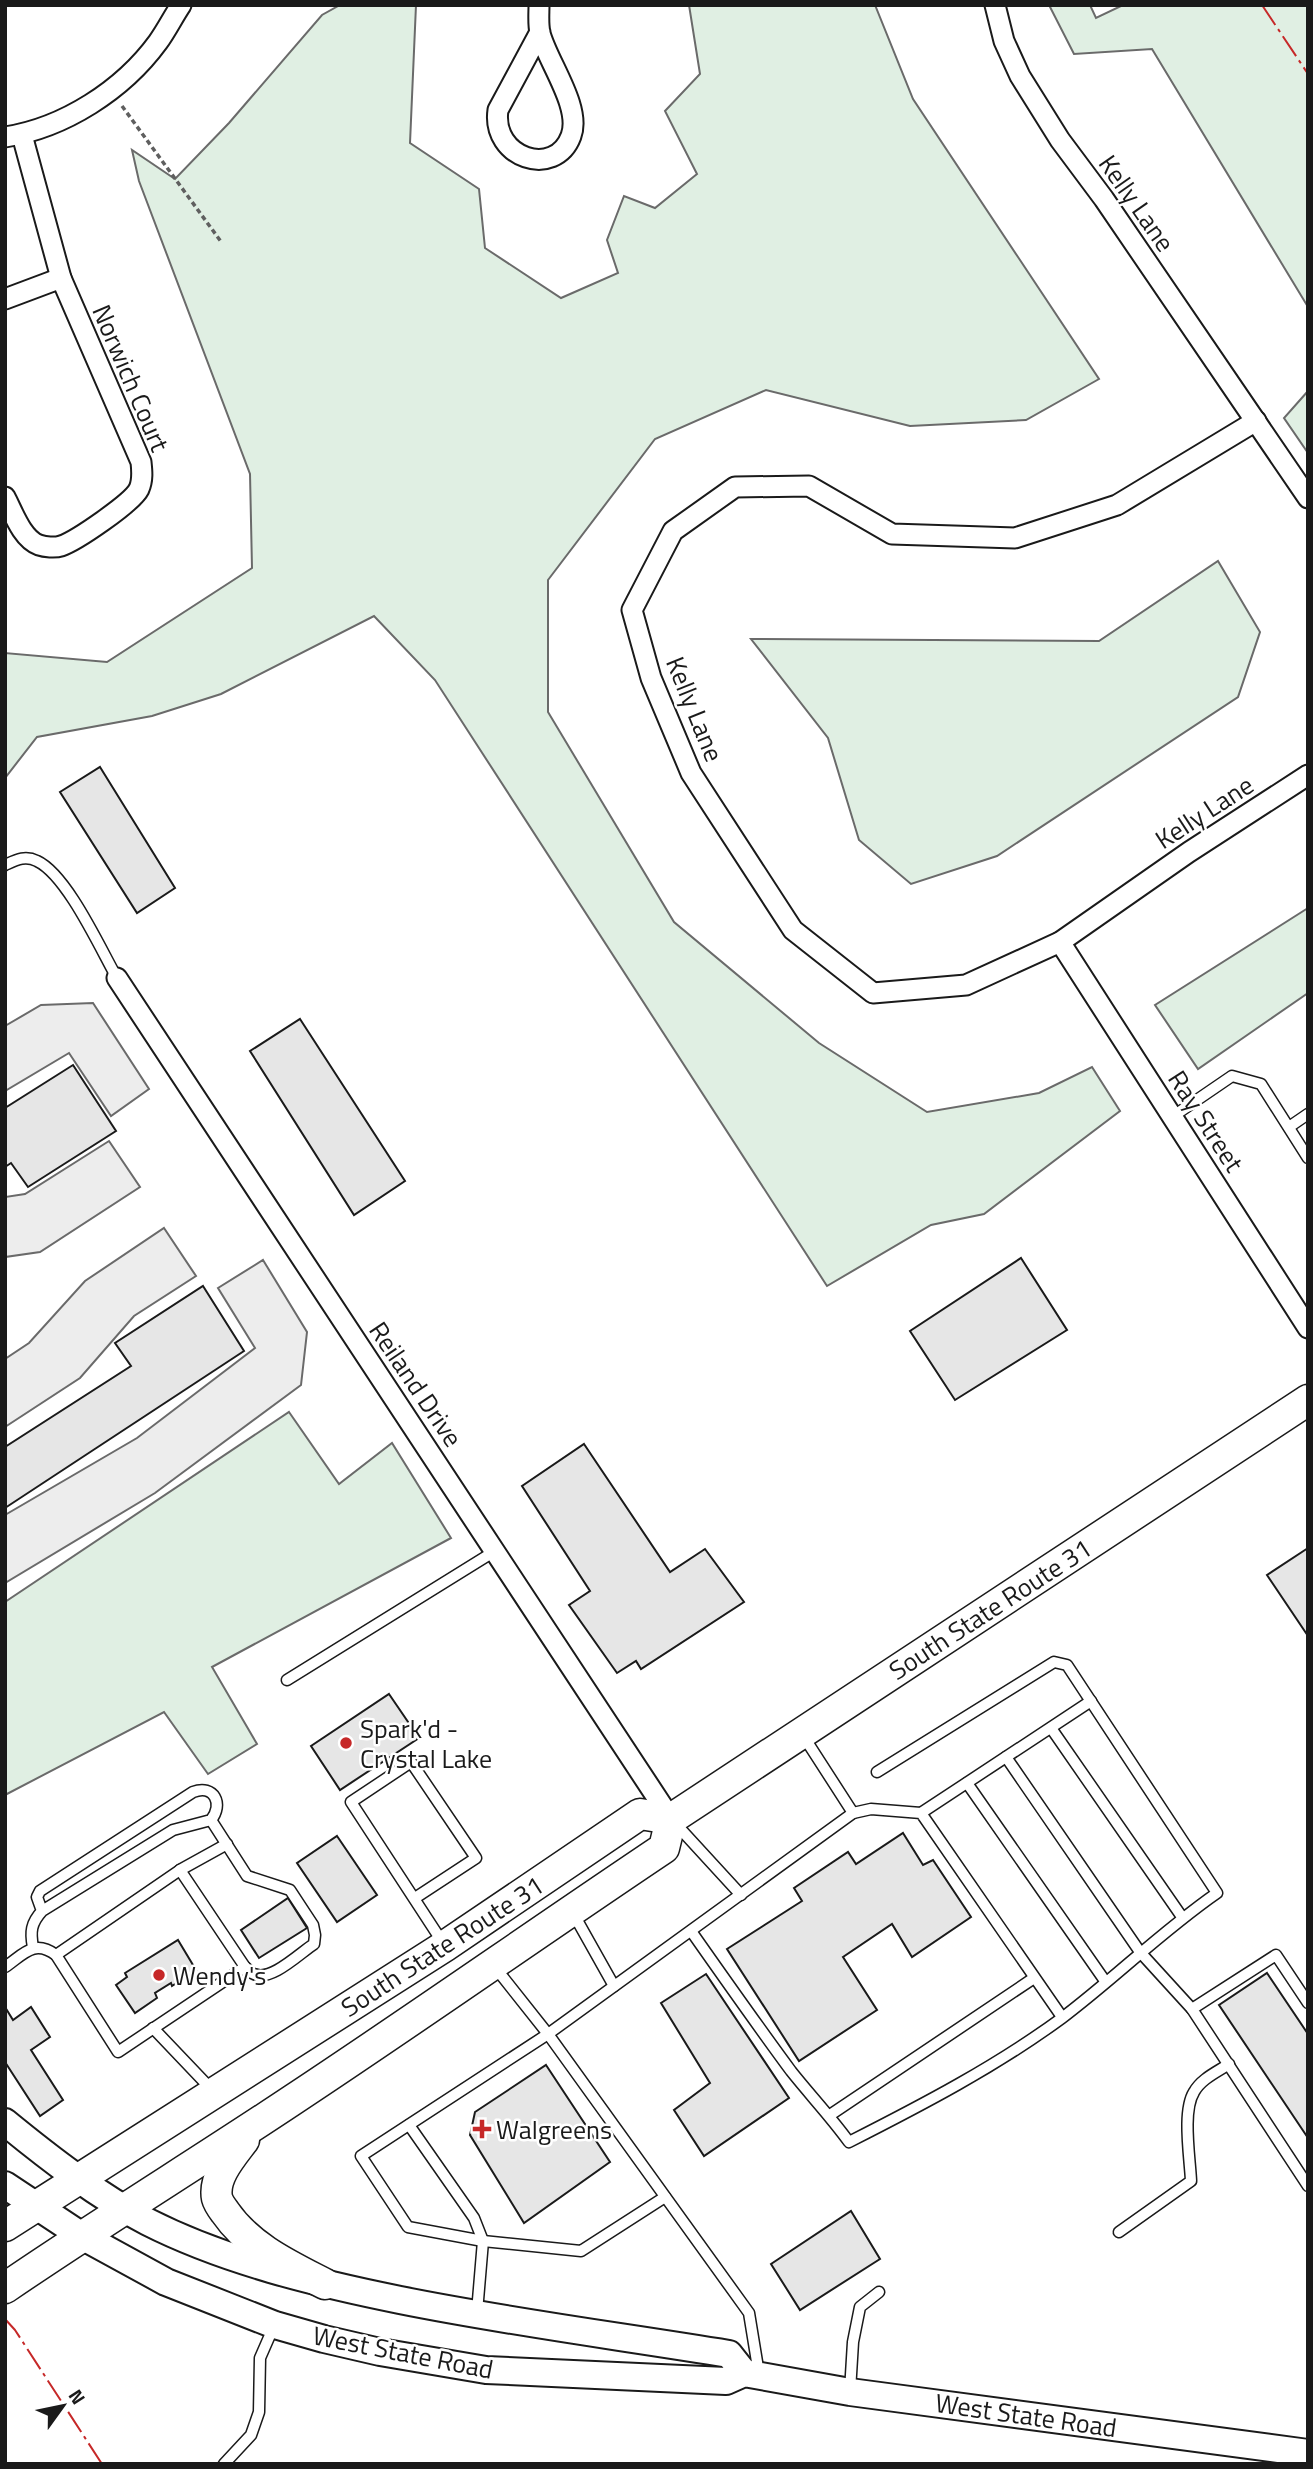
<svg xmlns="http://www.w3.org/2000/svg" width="1313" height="2469" viewBox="0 0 1313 2469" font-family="'Titillium Web',sans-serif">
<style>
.green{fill:#e0efe3;stroke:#6a6a6a;stroke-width:2}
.parking{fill:#ededed;stroke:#6a6a6a;stroke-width:2}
.building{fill:#e6e6e6;stroke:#1a1a1a;stroke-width:2}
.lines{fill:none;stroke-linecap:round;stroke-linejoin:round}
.lane-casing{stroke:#1a1a1a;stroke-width:13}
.street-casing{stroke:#1a1a1a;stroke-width:23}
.secondary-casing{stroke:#1a1a1a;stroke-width:30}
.primary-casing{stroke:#1a1a1a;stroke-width:33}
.path{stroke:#5f5f5f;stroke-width:3.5;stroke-dasharray:5 3.5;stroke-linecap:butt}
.lane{stroke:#fff;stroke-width:10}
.street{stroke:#fff;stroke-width:19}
.secondary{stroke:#fff;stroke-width:26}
.primary{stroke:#fff;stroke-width:30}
.power{stroke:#c62828;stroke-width:2;stroke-dasharray:24 5 3.5 5;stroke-linecap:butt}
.poi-dot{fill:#c62828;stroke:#fff;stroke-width:2.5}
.labels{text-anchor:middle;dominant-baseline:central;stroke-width:5;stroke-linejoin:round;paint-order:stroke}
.street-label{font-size:26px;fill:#1a1a1a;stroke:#fff}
.poi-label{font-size:26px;fill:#1a1a1a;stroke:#fff;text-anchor:start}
</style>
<rect width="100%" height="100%" fill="#fff"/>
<g class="green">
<polygon points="340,5 416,5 410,143 479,189 485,248 561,298 618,273 607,240 624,196 655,208 697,174 665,111 700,74 689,5 875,5 913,99 1099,379 1026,420 910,426 766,390 655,439 548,580 548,712 674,922 819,1043 927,1112 1039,1093 1092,1067 1120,1111 984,1214 931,1225 827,1286 435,680 374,616 221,694 152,716 37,737 5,778 5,653 107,662 252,568 250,474 139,181 132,150 175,179 229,123 322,15"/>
<polygon points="1049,5 1090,5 1096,18 1123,5 1308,5 1308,307 1152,49 1074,54"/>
<polygon points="1308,391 1308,453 1284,418"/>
<polygon points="1218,561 1260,632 1238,697 997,856 911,884 859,840 828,738 751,639 1099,641"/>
<polygon points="1308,908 1308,993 1198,1069 1155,1005"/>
<polygon points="289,1412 339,1484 392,1443 451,1538 212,1667 257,1744 208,1774 164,1712 5,1795 5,1602"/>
</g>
<g class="parking">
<polygon points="93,1003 149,1089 111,1116 69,1053 5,1091 5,1026 41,1005"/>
<polygon points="109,1141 140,1187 40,1252 5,1257 5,1197 25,1194"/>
<polygon points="164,1228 196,1276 134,1316 80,1378 5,1427 5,1359 29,1343 85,1281"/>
<polygon points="263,1260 307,1332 301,1385 155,1493 5,1583 5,1515 137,1438 255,1348 218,1288"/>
</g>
<g class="building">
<polygon points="100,767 175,888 137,913 60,792"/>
<polygon points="300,1019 405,1181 354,1215 250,1051"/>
<polygon points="73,1065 116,1131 28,1187 11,1163 5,1167 5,1108"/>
<polygon points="1021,1258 1067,1330 955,1400 910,1331"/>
<polygon points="203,1286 244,1351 5,1508 5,1447 131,1366 115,1343"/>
<polygon points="584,1444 670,1572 705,1549 744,1602 641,1669 636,1661 617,1673 569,1605 590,1591 522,1486"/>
<polygon points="1308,1548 1308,1636 1267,1575"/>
<polygon points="389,1694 419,1738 340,1790 311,1746"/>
<polygon points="903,1833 923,1865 933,1860 971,1917 912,1957 892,1924 843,1957 877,2010 799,2061 727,1949 802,1901 794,1888 848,1852 856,1864"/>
<polygon points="337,1836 377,1895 337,1922 297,1863"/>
<polygon points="288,1898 307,1928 259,1958 241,1930"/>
<polygon points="178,1940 196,1970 172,1986 171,1983 155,1993 157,1998 135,2013 116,1985 127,1977 125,1973"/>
<polygon points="1267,1973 1308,2034 1308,2138 1219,2005"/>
<polygon points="706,1974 789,2098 704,2156 674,2110 710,2083 661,2003"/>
<polygon points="5,2007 13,2020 31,2007 50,2037 31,2050 63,2100 40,2116 5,2062"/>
<polygon points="546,2065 610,2162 524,2223 470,2135 475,2112"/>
<polygon points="851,2211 880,2259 800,2310 771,2264"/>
</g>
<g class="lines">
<defs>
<g id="lane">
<path d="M 5,865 C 16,860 25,855 37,861 C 67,875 100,948 117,978"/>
<polyline points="1172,1117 1232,1076 1261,1084 1308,1158"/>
<polyline points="1289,1127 1308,1114"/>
<polyline points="287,1680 495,1551"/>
<polyline points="1051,1728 1182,1917"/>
<polyline points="804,1737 853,1813"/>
<polyline points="1006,1757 1140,1952 1192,2009"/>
<polyline points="967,1783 1105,1981"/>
<polyline points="921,1813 1091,1701"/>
<path d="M 211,1820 L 247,1876 L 290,1890 L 313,1925 L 315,1935 L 314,1944 C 300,1953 271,1982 254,1974 C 250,1973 248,1969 245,1967"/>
<polyline points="674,1822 741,1895"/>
<polyline points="415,1898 476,1858 411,1762 351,1802 443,1943"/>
<polyline points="573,1913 614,1986"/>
<path d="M 691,1931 C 724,1978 757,2025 791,2071 C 810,2095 831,2117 849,2142 C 922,2105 995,2067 1062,2018 C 1115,1978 1162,1931 1217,1893 L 1067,1665 L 1054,1662 L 877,1772"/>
<path d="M 33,1947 C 30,1932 31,1923 42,1911 L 173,1830 L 211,1820 C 224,1804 214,1784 193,1792 L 40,1891 L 37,1897 L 42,1911"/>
<polyline points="56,1955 180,1870 227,1844"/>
<polyline points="494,1966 548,2034 749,2313 759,2374"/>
<path d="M 5,1967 C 24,1954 34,1939 56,1955 L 118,2052 L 245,1967 L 180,1870"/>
<polyline points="1308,2003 1276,1955 1192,2009 1308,2186"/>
<polyline points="153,2028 213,2091"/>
<polyline points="830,2115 1034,1978"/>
<polyline points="409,2125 474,2218 483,2241 477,2312"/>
<polyline points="665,2197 581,2251 483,2241 408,2227 361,2156 548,2034 853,1813 871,1809 921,1813 1062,2017"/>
<path d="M 1119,2232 L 1191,2181 C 1190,2158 1182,2111 1194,2092 C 1201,2079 1217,2072 1229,2064"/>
<polyline points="850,2391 853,2342 860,2307 879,2292"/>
<polyline points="224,2464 251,2435 259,2412 260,2358 274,2326"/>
</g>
<g id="street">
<path d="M 539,5 C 539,14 538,24 540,33 C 547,61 582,107 571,136 C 555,179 491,158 498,110 L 540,32"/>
<polyline points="995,5 1004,41 1020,76 1060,140 1104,199 1308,498"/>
<polyline points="22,135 61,278"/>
<path d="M 5,137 C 64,128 123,90 158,42 C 166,31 173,17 181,5"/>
<path d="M 5,299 L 61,278 L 141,462 C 142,471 143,480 139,489 C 132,503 76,541 61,546 C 55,548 45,547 39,545 C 22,539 13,512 5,497"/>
<polyline points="1256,421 1117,505 1015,538 892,534 809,486 735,487 673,531 632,610 651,678 691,773 793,930 873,993 966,985 1060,942 1189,852 1308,775"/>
<polyline points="1060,942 1308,1328"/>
<polyline points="117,978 671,1819"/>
</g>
<g id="secondary">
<path d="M 5,2122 C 49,2158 98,2196 148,2222 C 225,2261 316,2283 400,2300 C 509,2322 619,2336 729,2354 L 744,2373"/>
<polyline points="5,2185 82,2236 166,2282 275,2325 324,2339 380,2352 486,2370 726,2381 744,2373 850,2392 1308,2453"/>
</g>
<g id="primary">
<path d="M 244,2140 C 232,2156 213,2177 217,2198 C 218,2202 222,2208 225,2212 C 249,2247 288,2265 325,2284"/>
<polyline points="5,2226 445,1946 640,1814 671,1819 1308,1400"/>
<path d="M 5,2288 C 100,2223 198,2163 294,2099 C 418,2017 540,1931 664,1848 L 671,1819"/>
</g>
</defs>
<use href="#lane" class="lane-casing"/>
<use href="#street" class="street-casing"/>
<use href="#secondary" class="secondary-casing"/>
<use href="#primary" class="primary-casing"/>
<polyline class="path" points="122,106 222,243"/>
<use href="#lane" class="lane"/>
<use href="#street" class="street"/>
<use href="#secondary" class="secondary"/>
<use href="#primary" class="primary"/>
<g class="power">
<polyline points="1262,5 1308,74"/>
<polyline points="5,2319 15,2330 102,2464"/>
</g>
</g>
<g class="poi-dot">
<circle cx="346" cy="1743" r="7"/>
<circle cx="159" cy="1975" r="7"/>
<path d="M478.5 2118.5h7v7h7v7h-7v7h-7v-7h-7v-7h7z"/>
</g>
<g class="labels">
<g class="street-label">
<text transform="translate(1137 203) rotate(55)">Kelly Lane</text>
<text transform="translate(131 378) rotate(67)">Norwich Court</text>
<text transform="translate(695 709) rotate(68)">Kelly Lane</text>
<text transform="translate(1204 812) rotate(-33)">Kelly Lane</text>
<text transform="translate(1206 1121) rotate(57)">Ray Street</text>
<text transform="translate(416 1384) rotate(56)">Reiland Drive</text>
<text transform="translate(990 1609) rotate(-33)">South State Route 31</text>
<text transform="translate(442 1946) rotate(-33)">South State Route 31</text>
<text transform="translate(403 2352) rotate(11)">West State Road</text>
<text transform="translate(1026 2415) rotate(8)">West State Road</text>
</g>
<g class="poi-label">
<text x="360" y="1728">Spark'd -<tspan x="360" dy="30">Crystal Lake</tspan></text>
<text x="173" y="1975">Wendy's</text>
<text x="496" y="2129">Walgreens</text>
</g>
</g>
<rect width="1313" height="2469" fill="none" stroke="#1a1a1a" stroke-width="14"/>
<g transform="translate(63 2406) rotate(57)" stroke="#ffffff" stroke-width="5" paint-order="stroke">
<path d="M0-5L12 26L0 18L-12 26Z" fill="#1a1a1a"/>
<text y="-10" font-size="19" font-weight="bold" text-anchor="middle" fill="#1a1a1a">N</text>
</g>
</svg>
